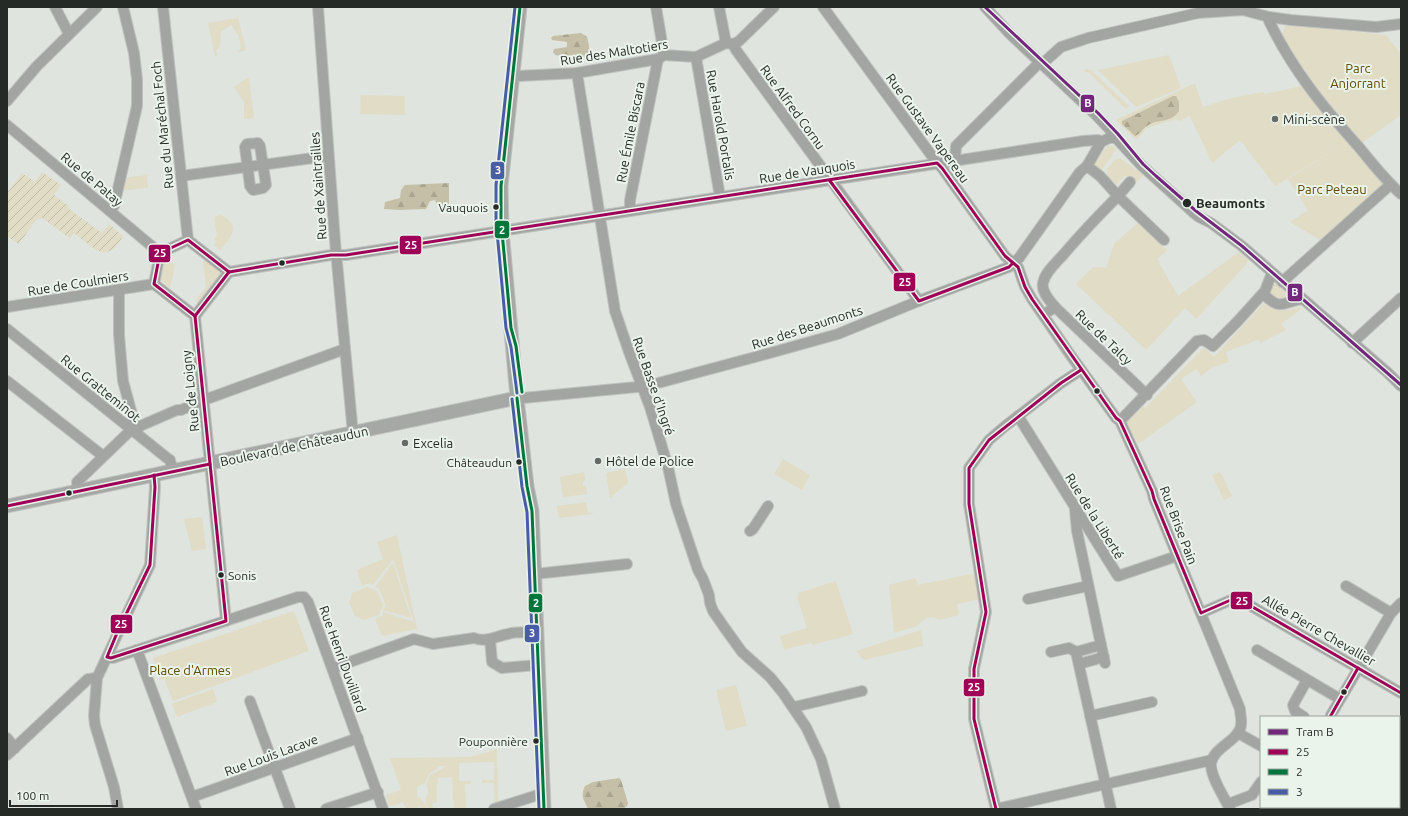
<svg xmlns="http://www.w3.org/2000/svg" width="1408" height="816" viewBox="0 0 1408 816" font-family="Ubuntu,sans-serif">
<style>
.green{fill:#e1dcc5}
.forest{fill:url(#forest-firs)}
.garden{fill:url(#garden-furrows)}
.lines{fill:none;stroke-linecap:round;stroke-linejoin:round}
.minor-casing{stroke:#bfc2bf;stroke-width:12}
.major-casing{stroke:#bfc2bf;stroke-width:15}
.minor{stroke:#a3a5a3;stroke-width:10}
.major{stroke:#a5a8a4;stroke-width:13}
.tram{stroke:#a4a8a4;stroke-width:1}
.bus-1-casing{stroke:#eaf4eb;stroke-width:6}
.bus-2-casing{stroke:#eaf4eb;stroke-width:6}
.bus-3-casing{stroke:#eaf4eb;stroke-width:6}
.bus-1{stroke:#9f0057;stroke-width:3}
.bus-2{stroke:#00763c;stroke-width:3}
.bus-3{stroke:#495da4;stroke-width:3}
.tram-1-casing{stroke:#eaf4eb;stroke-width:6}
.tram-1{stroke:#72277b;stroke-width:3}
.poi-dot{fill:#676b67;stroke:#eaf4eb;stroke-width:1.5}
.stop-dot{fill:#262a27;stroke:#eaf4eb;stroke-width:1.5}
.labels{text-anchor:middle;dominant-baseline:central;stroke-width:4;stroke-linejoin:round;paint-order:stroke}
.bus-label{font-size:12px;fill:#262a27;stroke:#eaf4eb;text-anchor:end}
.street-label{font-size:13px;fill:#262a27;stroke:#eaf4eb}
.park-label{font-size:13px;fill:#614c00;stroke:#eaf4eb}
.poi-label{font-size:13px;fill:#262a27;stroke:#eaf4eb;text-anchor:start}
.stop-label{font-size:13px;font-weight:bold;fill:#262a27;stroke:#eaf4eb;text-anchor:start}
.line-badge{stroke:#eaf4eb;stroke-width:1.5}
.badge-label{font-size:11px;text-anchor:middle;font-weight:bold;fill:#fff}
</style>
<defs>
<pattern id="forest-firs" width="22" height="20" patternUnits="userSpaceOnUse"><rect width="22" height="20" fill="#c4bfa6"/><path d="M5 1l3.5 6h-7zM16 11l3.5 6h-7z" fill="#a8a48f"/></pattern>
<pattern id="garden-furrows" width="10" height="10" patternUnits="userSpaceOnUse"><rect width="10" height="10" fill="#e1dcc5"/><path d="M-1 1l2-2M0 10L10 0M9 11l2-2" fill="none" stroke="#c1bda9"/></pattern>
</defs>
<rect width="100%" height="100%" fill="#dfe4df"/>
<g class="green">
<polygon points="238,18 246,50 237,53 241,48 239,36 231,25 221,32 220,46 216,51 218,55 215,57 208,23"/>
<polygon points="1286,24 1386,35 1401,54 1401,115 1359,145 1314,92 1281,36"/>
<polygon points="1169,55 1181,88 1136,107 1098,70"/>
<polygon points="1085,69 1091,70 1129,106 1126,109 1089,73 1084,71"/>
<polygon points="249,78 254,118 244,119 244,102 234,87 244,80"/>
<polygon points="1195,83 1203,107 1228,99 1263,92 1265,94 1301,86 1308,90 1348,141 1275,186 1240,140 1212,163 1190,116 1179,121 1175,119 1147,128 1136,140 1116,120"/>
<polygon points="361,95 405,96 405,115 360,114"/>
<polygon points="1348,141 1383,185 1320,240 1290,222 1308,210 1288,179"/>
<polygon points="1108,145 1112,146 1116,150 1101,171 1094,164"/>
<polygon points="1120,158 1143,175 1136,183 1126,175 1116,185 1108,177 1107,169 1114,160"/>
<polygon points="147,175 148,188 118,191 122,178"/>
<path d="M 221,215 C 242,225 231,238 220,250 L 214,245 L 217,241 L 214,239 L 217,236 L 214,217 Z"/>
<polygon points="1138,223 1167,250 1157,259 1178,296 1239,252 1249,261 1196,319 1185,308 1146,350 1076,284 1093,267 1106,268 1114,244"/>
<polygon points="167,256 169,257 168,260 175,265 170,288 162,281 161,279 166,257"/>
<polygon points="206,258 222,273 198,307 196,299 206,288 203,261"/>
<polygon points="1272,280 1294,299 1279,303 1269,296"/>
<path d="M 1264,303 C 1279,316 1289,308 1304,307 L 1281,324 L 1286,330 L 1261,343 L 1258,340 L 1226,352 L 1229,362 L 1212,368 L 1201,376 L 1196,369 L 1181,379 L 1197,402 L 1138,444 L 1127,423 L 1127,419 L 1142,405 L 1145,408 L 1147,406 L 1204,347 L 1214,357 Z"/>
<polygon points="783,459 810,475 802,490 774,474"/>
<polygon points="625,469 628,483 610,498 606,473"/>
<polygon points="584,472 585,480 583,482 583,485 586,487 587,494 563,497 560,477"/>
<polygon points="1220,472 1232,496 1224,500 1212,475"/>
<polygon points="586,502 588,513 593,512 592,514 559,518 557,506"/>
<polygon points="202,517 206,549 192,551 184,519"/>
<polygon points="397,535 417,629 382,636 375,619 382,616 383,612 414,622 393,559 373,585 370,583 362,586 357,570 383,559 377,542"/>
<polygon points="393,563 411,618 383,610 386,606 379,589 375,587"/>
<polygon points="977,573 981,599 957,604 959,615 939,620 934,617 926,618 917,626 894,633 889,585 916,578 918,585"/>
<polygon points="836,581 853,634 812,645 812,643 784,649 780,636 807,628 797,597 799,596 798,593"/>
<polygon points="368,587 377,591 383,605 379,615 363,620 355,616 349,602 351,599 352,593"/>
<polygon points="294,611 309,651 173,701 164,678 160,680 153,658"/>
<polygon points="921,630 923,646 864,660 856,651"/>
<polygon points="736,685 747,726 726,731 716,690"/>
<polygon points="213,689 217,702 177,717 172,704"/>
<path d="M 497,749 L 498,802 L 495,803 L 494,783 L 482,783 L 482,780 L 494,780 L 494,762 L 459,763 L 459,781 L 471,781 L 471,784 L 465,784 L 466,809 L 454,809 L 452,777 L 438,778 L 438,784 L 437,784 L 437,802 L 432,804 L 433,808 L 428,809 L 425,799 L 429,792 L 426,785 L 430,775 L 445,767 L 445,766 L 438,766 L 438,768 L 429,774 L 425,783 L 417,787 L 417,796 C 421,799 426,803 427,809 L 421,809 L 420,807 L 414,809 L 406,809 L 403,802 L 389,807 L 386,795 L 401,790 L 390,758 L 471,757 Z"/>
</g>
<g class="forest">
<path d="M 581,33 L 587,37 C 589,45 591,52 586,58 L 572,60 L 569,57 L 555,55 L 553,52 L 554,49 L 567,47 L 567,42 L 552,40 L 551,38 L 553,36 Z"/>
<path d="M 1173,96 L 1176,96 L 1179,102 L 1179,111 C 1170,124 1158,118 1147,126 C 1142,129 1141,134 1135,136 L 1122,124 L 1122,121 Z"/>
<polygon points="449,183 449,210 440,211 435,200 430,201 426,209 400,210 384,209 385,202 400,198 401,190 405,185"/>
<path d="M 619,778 L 621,780 L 628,803 L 627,806 L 623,809 L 588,809 C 584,799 580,797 585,786 L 593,782 Z"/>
</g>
<path class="garden" d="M 42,172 L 61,185 L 54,195 L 69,206 L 68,208 L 102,233 L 109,224 L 123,236 C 107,266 94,248 74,233 L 70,238 L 42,218 L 36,220 L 19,244 L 7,236 L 7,193 L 22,173 L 35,182 Z"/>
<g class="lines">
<defs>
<g id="minor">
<polyline points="55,7 69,34"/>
<polyline points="163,7 188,240"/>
<polyline points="318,7 335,241 353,434"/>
<polyline points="656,7 664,55"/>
<polyline points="719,7 726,43"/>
<path d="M 823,7 L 937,163 L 942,168 L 1005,256 L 1018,267 L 1025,287 L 1032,299 L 1069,353 L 1116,418 L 1120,421 L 1152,491 L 1154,499 L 1240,709 C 1240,714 1242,720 1241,725 C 1240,741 1210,748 1211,766 C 1212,779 1224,797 1230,809"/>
<polyline points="985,7 1010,34 1096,115 1112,132 1116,138 1141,165 1194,213 1199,217 1211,223 1242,246 1387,372 1401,386"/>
<path d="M 1269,17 L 1269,21 C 1292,69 1323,107 1358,146 C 1372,163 1385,180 1401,194"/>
<polyline points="733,44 736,50 919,301"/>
<polyline points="696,57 720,197"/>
<polyline points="1042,64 1061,47 1088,38 1198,13 1243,10 1269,17 1291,20 1376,27 1401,24"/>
<polyline points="577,73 615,311 629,352 650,407 668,467 676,504 698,570 703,579 709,595 710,603 713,611 724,627 742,652 770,677 783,693 806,727 821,759 835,809"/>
<polyline points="512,75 519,76 577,73 658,59 664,55 696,57 726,43 733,44 738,42 774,7"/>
<polyline points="7,101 37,66 97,7"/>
<polyline points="7,125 160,253"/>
<polygon points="258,143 260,146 266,185 263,188 253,190 250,186 245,147 247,144"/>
<polyline points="955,161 956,146 1040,62"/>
<polyline points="181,176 328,156"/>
<polyline points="1130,182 1118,196 1164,240"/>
<polyline points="110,211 114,206 137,106 137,79 134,53 123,7"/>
<polyline points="630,211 630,200 658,59"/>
<polyline points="188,240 229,272"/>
<polyline points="160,253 188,240"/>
<polyline points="229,272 331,255 346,255 1083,141 1098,140 1101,142 1109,138 1116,138"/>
<polyline points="1282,282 1390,185"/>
<polyline points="154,284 195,316"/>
<polyline points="154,284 160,253"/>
<polyline points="119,290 119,335 123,381 133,418 129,427"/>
<path d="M 1263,294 C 1282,311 1280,303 1302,299"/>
<polyline points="7,307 154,284"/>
<path d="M 1055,307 C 1050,301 1041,292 1043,283 C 1045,272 1056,263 1063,255 C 1080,235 1099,215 1118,196 L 1100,176 L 1087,166"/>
<polyline points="1049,311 1055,307 1147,395"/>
<polyline points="195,316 226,621"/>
<polyline points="195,316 229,272"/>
<polyline points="7,329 167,458 170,460 173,472"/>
<polyline points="1352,343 1401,298"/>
<polyline points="7,381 103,456"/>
<polyline points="523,398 647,386 770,353 838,334 926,298 1009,267 1019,258 1080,172 1087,166 1101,142"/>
<polyline points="1018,416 1118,576 1177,556"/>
<polyline points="1120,421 1197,341 1204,340 1213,346 1237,322 1265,291 1272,273"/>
<polyline points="135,432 140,426 177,410 181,410 204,400 345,349"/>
<polyline points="78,491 77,482 132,429"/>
<polyline points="1075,510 1077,531 1101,645"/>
<polyline points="750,531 753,529 768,506"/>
<polyline points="535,574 627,564"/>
<polyline points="1346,586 1391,613"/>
<polyline points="1028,599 1088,586"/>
<polyline points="1201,613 1233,599 1239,599 1401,693"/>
<polyline points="490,639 492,662 502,668 538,665"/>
<polyline points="137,650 196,809"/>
<polyline points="1257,650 1340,699"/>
<polyline points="1051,652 1069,648 1076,652"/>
<polyline points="107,657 113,658 298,597 304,597 308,602 383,809"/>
<polyline points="1105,663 1101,645 1076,652 1111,809"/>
<polyline points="1079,664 1104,657"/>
<path d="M 333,668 L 414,639 L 433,644 L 474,638 C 486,643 496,636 508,634 C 517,631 528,633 537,632"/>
<polyline points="250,701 290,809"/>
<polyline points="794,707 862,691"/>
<polyline points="1331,715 1391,613 1401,603"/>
<polyline points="1090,716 1152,702"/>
<polyline points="1304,717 1295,711 1293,705 1307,680"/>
<polyline points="1238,733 1261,746"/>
<polyline points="7,738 15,748"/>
<polyline points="7,755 88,679 97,678"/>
<polyline points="1399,775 1401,777"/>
<polyline points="192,797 358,738"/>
<polyline points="1399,798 1401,794"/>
<polyline points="1228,804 1252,795 1261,782"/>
<polyline points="118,809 114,787 95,725 94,716 97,678 150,565 155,487 154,475"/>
<polyline points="326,809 378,792"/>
<polyline points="494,809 544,793"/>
<polyline points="996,809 974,719 974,669 986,612 969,504 969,468 989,440 1004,427 1061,383 1081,370"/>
<polyline points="996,809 1212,760"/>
<polyline points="1275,809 1276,807"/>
<polyline points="1359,809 1359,807"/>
<polyline points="1393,809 1394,807"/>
</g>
<g id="major">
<polyline points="520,7 501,186 502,230 517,398 527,486 532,511 544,809"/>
<polyline points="7,506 512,399"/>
</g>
</defs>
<use href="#minor" class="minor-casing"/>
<use href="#major" class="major-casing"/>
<use href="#minor" class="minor"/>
<use href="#major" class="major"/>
<polyline class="tram" points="1064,78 1079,95"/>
<defs>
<g id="bus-1">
<polyline points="830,181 919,301 1009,267 1013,263"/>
<polyline points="229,272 331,255 346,255 937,163 942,168 1005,256 1018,267 1025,287 1032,299 1116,418 1120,421 1152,491 1154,499 1201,613 1233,599 1239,599 1401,693"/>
<polyline points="195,316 154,284 160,253 188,240 229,272"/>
<polyline points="195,316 229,272"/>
<polyline points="154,475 155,487 150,565 117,633 107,657 111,658 226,621 195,316"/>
<polyline points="7,506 210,464"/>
<polyline points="1330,717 1358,668"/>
<polyline points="996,809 974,719 974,669 986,612 969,504 969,468 989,440 1061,383 1081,370"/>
</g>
<g id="bus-2">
<polyline points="520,7 501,186 501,221 511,328 516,346 522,392"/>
<polyline points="517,398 527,486 532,511 544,809"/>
</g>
<g id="bus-3">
<polyline points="515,7 496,185 496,221 506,328 511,347 517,393"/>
<polyline points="512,399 522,487 527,512 539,809"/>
</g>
</defs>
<use href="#bus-1" class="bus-1-casing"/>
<use href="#bus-2" class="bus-2-casing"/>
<use href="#bus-3" class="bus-3-casing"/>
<use href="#bus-1" class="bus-1"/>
<use href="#bus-2" class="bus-2"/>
<use href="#bus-3" class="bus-3"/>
<defs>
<polyline id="tram-1" points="985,7 1098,113 1118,134 1143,164 1156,176 1196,211 1242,246 1401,385"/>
</defs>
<use href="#tram-1" class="tram-1-casing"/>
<use href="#tram-1" class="tram-1"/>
</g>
<g class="poi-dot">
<circle cx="1275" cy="119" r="4"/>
<circle cx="405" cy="443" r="4"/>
<circle cx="598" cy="461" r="4"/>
</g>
<g class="stop-dot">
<circle cx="1187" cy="203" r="5"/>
<circle cx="496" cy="207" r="3.5"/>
<circle cx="282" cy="263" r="3.5"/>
<circle cx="1097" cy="391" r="3.5"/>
<circle cx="519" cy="462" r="3.5"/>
<circle cx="69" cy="493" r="3.5"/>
<circle cx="221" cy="575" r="3.5"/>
<circle cx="1344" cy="692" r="3.5"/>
<circle cx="536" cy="741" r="3.5"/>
</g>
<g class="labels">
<g class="bus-label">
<text x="488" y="207">Vauquois</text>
<text x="512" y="462">Châteaudun</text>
<text x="228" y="575" text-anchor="start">Sonis</text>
<text x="528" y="741">Pouponnière</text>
</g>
<g class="street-label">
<text transform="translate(614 52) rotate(-9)">Rue des Maltotiers</text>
<text transform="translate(793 107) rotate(54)">Rue Alfred Cornu</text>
<text transform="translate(162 125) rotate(-96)">Rue du Maréchal Foch</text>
<text transform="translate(721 125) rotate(80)">Rue Harold Portalis</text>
<text transform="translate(928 128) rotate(54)">Rue Gustave Vapereau</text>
<text transform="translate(630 132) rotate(-79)">Rue Émile Biscara</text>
<text transform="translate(807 171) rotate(-9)">Rue de Vauquois</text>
<text transform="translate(92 179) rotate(40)">Rue de Patay</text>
<text transform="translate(318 186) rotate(-94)">Rue de Xaintrailles</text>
<text transform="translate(78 283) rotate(-9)">Rue de Coulmiers</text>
<text transform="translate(807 327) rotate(-18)">Rue des Beaumonts</text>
<text transform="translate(1104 337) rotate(44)">Rue de Talcy</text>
<text transform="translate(654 386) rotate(71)">Rue Basse d'Ingré</text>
<text transform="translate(101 388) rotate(39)">Rue Gratteminot</text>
<text transform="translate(190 391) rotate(-96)">Rue de Loigny</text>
<text transform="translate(294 446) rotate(-12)">Boulevard de Châteaudun</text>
<text transform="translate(1095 516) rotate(58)">Rue de la Liberté</text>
<text transform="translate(1179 525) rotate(69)">Rue Brise Pain</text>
<text transform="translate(1319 630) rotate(30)">Allée Pierre Chevallier</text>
<text transform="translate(343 659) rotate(70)">Rue Henri Duvillard</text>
<text transform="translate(271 755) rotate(-20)">Rue Louis Lacave</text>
</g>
<g class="park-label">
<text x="1358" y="68">Parc<tspan x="1358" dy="15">Anjorrant</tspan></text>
<text x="1332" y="189">Parc Peteau</text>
<text x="190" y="670">Place d'Armes</text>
</g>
<g class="poi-label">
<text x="1283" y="119">Mini-scène</text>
<text x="413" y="443">Excelia</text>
<text x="606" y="461">Hôtel de Police</text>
</g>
<g class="stop-label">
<text x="1196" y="203">Beaumonts</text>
</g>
</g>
<g class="line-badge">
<rect x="1080" y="94" width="15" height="19" rx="4" fill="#72277b"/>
<rect x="490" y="161" width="15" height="19" rx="4" fill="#495da4"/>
<rect x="494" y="220" width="16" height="19" rx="4" fill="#00763c"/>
<rect x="399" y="235" width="23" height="20" rx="4" fill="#9f0057"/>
<rect x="148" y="244" width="23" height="19" rx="4" fill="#9f0057"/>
<rect x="893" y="272" width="23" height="20" rx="4" fill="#9f0057"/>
<rect x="1287" y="283" width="16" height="19" rx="4" fill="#72277b"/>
<rect x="1230" y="591" width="23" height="19" rx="4" fill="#9f0057"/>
<rect x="528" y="593" width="15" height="20" rx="4" fill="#00763c"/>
<rect x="110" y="614" width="23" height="20" rx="4" fill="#9f0057"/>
<rect x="524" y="624" width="16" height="19" rx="4" fill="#495da4"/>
<rect x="963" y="678" width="22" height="19" rx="4" fill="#9f0057"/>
</g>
<g class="badge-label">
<text x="1088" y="107">B</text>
<text x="498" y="174">3</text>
<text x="502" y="234">2</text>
<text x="411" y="249">25</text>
<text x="160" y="257">25</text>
<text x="905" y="286">25</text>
<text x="1295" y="296">B</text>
<text x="1242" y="605">25</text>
<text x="536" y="607">2</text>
<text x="121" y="628">25</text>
<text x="532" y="637">3</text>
<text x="974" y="691">25</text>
</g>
<rect width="1408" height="816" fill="none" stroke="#262a27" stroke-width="16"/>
<rect x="1260" y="716" width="140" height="92" fill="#eaf4eb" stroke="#9ca39d"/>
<rect x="1268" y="729" width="20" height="6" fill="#72277b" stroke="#9ca39d"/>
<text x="1296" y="736" font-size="12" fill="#262a27">Tram B</text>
<rect x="1268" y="749" width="20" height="6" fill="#9f0057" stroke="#9ca39d"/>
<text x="1296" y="756" font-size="12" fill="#262a27">25</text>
<rect x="1268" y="769" width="20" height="6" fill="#00763c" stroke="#9ca39d"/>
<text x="1296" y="776" font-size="12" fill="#262a27">2</text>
<rect x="1268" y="789" width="20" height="6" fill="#495da4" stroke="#9ca39d"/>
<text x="1296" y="796" font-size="12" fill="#262a27">3</text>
<path d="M10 800v6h107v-6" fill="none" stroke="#262a27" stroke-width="2"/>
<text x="16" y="800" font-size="12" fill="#262a27" stroke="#eaf4eb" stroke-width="3" paint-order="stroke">100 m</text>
</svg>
